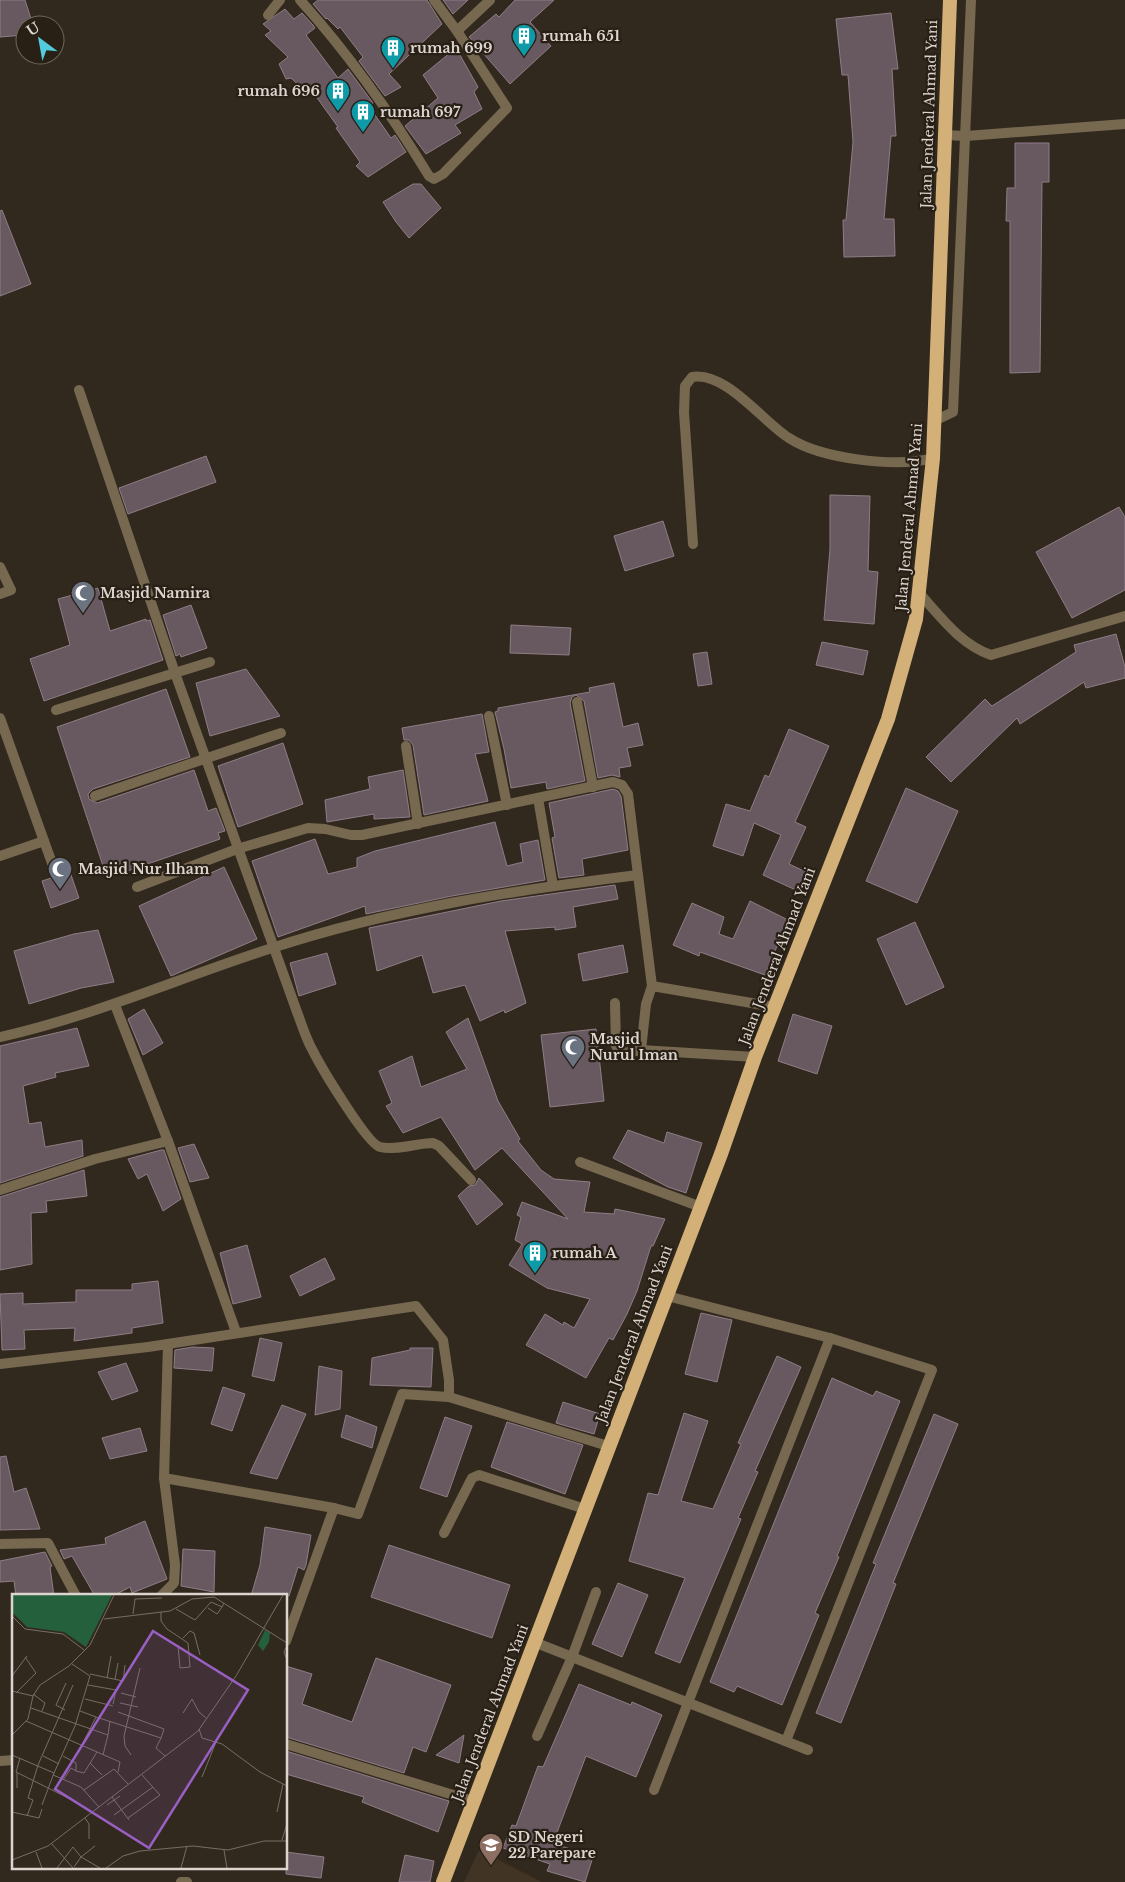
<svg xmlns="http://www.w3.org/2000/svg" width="1125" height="1882" viewBox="0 0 1125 1882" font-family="'Libre Baskerville',serif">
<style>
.built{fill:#413425}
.building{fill:#685961;stroke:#8e7d86}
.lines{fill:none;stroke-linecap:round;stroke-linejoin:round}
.service{stroke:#776850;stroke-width:10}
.minor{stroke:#776850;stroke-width:10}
.trunk{stroke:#d2b078;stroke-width:14}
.labels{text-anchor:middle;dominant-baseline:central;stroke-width:4.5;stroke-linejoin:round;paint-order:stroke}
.poi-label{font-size:14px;font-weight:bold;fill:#dcd5cf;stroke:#281f15;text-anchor:start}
.street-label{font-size:14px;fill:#dcd5cf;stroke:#281f15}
.inset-road{fill:none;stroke:#766e65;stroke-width:1}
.view{fill:#985fc4;fill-opacity:0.15;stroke:#985fc4;stroke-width:2.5}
.inset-edge{fill:none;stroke:#dcd5cf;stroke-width:2.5}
</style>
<rect width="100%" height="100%" fill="#32291e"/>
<polygon class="built" points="479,1850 542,1882 464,1882"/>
<g class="building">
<polygon points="0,0 25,0 33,25 25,25 25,35 0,37"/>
<polygon points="318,0 427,0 442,24 389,74 401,87 385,96 359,61 363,57 340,27 338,29 327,18 326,19 313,4"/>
<polygon points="443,0 468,0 453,14"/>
<polygon points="515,0 554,0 530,22 551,46 510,84 469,37 496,14 499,17"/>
<polygon points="285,9 294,19 302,13 313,25 315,28 306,35 338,78 348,69 373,103 368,105 391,138 395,135 406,152 368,177 356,166 360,162 336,128 338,127 310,88 304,90 291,78 286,79 279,64 288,57 265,35 271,31 263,24"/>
<polygon points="891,13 898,69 892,69 896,136 891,136 884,219 894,219 895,256 844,257 843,220 846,220 853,142 848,75 842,75 836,19"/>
<polygon points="456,48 478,87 474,92 482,109 455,125 461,133 426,154 405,126 438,98 423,75"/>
<polygon points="1015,143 1049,143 1049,182 1042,182 1040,372 1010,373 1010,221 1006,221 1007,188 1015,188"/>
<polygon points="413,184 421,184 441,208 409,238 396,222 383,202"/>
<polygon points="2,210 31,284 0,296 0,211"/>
<polygon points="206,456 216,482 128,514 119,488"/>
<polygon points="830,495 870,496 868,571 878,572 874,624 824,620 830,549"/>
<polygon points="1119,507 1125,517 1125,590 1072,618 1036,552"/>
<polygon points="663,521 674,556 625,571 614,536"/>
<polygon points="98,588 110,631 146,619 146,621 150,620 163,660 44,701 30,659 70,645 58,599"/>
<polygon points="191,605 207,648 181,657 180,654 176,656 163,615"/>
<polygon points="511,625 571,628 569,655 510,653"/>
<polygon points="1116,634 1125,667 1125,678 1086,688 1084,682 1020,724 1017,718 951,782 926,757 985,699 992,706 1076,652 1074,645"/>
<polygon points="822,642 868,651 863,675 816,665"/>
<polygon points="707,652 712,684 698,686 693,654"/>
<polygon points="246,669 280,716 210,736 196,683"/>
<polygon points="614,683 623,727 638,723 643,745 627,748 631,766 619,768 620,777 612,775 598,778 584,701 576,695 572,697 570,703 585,781 547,789 546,782 511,788 504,749 495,712 498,711 498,708 590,692 589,688"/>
<polygon points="166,689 190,757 93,789 88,794 89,799 97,803 194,770 208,811 216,808 225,831 218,833 220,839 107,878 57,727"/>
<polygon points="482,714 489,752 475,754 488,801 424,815 413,745 409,740 404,740 402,728"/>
<polygon points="789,729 829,746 795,822 806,827 789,864 806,872 798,891 763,875 781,835 754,823 743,856 713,846 726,804 750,811 765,775 769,777"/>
<polygon points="283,743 303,804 238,827 218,766"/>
<polygon points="403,770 410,817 374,819 374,814 327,822 325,800 370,789 368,777"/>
<polygon points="906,788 958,811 917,903 866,881"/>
<polygon points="613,789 618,791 621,796 628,850 582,859 584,875 559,878 552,838 555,837 549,803"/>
<polygon points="495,822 507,866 523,862 520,844 538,840 545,880 452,896 366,914 365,906 278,937 252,861 315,839 328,874 357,867 357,858 375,851"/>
<polygon points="224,867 257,939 171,976 139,906"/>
<polygon points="70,872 79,898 51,908 42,881"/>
<polygon points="615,885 618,899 573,907 576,927 555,930 555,927 505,931 526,1003 505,1013 504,1010 480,1021 465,985 433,993 422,955 377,971 369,928 501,901"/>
<polygon points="750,901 788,920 765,975 700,952 699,956 673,945 692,903 724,917 719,934 733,939"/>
<polygon points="915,922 944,987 906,1005 877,939"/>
<polygon points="98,930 114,982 81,988 29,1004 14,951 74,934"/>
<polygon points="623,945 628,972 583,981 578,954"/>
<polygon points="327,953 336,984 299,996 290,963"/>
<polygon points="144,1009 163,1043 143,1055 128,1019"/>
<polygon points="793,1014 832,1026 817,1074 778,1061"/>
<polygon points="468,1018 498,1101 520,1139 518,1141 541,1170 554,1179 590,1182 584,1212 614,1214 615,1209 665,1219 653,1246 651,1246 637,1291 627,1314 613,1340 609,1338 586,1378 526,1345 545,1314 563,1325 564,1322 574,1328 590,1299 547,1288 509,1265 522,1244 515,1240 521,1217 517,1215 522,1202 568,1219 502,1148 475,1170 441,1117 403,1133 386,1106 392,1103 379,1071 412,1056 421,1087 467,1069 446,1032"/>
<polygon points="77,1028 89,1066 55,1073 56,1077 23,1086 29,1124 41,1122 45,1147 82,1140 83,1156 0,1183 0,1046"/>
<polygon points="596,1029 604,1101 550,1107 541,1035"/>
<polygon points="628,1130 664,1143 667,1132 702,1143 686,1193 668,1187 613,1158"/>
<polygon points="194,1144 209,1178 190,1182 178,1148"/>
<polygon points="161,1150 164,1150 181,1199 163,1211 147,1174 138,1179 128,1159"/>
<polygon points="84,1170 87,1196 46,1201 47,1212 31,1213 32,1264 0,1270 0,1197"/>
<polygon points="479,1178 503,1204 477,1225 458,1196 469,1186 475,1185"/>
<polygon points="247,1245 261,1297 233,1304 220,1253"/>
<polygon points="325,1258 335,1279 300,1296 290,1276"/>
<polygon points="158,1281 163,1323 132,1328 132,1333 74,1341 75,1328 24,1330 25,1349 2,1350 0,1294 23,1293 23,1304 76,1302 76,1290 132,1290 132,1284"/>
<polygon points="701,1313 732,1320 717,1382 685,1374"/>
<polygon points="260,1338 282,1343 274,1381 252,1376"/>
<polygon points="193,1347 214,1348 212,1371 174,1368 175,1350"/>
<polygon points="410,1348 433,1348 431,1387 370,1385 372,1358 410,1350"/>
<polygon points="777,1356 801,1367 755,1471 758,1472 738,1518 741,1519 680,1663 655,1653 685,1578 629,1561 648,1493 658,1495 684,1413 708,1421 681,1501 713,1509 741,1444 738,1443"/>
<polygon points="126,1363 138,1391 112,1400 98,1372"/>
<polygon points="319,1366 342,1371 340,1409 315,1415"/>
<polygon points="832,1378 873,1396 876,1391 900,1401 837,1556 839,1557 815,1613 819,1615 782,1705 737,1686 734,1692 710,1682"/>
<polygon points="223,1387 245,1394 232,1431 211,1424"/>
<polygon points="563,1402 600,1414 594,1434 556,1423"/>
<polygon points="282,1405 306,1414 277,1479 250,1473"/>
<polygon points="934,1414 958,1424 893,1583 896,1584 841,1723 816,1713 876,1564 873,1563"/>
<polygon points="346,1415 377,1427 372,1448 341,1437"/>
<polygon points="445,1417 472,1426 447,1497 420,1488"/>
<polygon points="507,1422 583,1445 565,1494 491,1467"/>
<polygon points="140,1428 147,1451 110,1459 102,1438"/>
<polygon points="6,1456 14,1492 26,1488 40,1529 0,1530 0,1457"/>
<polygon points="145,1521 167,1579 132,1593 130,1587 113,1596 95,1596 72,1556 64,1559 60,1550 106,1544 105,1538"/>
<polygon points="265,1527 311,1535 306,1565 304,1570 298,1567 289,1596 251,1596 260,1565"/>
<polygon points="389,1545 510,1585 492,1638 371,1597"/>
<polygon points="183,1549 215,1551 214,1592 181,1586"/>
<polygon points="45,1552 52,1566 50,1567 54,1596 16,1596 14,1581 0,1582 0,1561"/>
<polygon points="618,1583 648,1595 622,1657 592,1644"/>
<polygon points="376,1658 451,1685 426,1752 413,1747 404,1773 286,1737 286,1666 312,1674 302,1704 352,1722"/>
<polygon points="579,1684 631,1705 632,1702 662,1715 636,1777 586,1756 553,1843 593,1857 585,1882 547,1871 550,1864 503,1848 512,1825 516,1826 538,1766 543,1767"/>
<polygon points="464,1735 459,1763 436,1755"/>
<polygon points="286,1751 449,1801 438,1832 362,1802 364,1797 286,1774"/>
<polygon points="286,1852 324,1857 321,1878 286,1874"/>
<polygon points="405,1855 434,1861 430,1882 399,1882"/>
</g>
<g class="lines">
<g class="service">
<polyline points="943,135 966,136 1125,124"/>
<polyline points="934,421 953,412 971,0"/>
<polyline points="615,1003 616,1046 624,1053 641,1050 755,1057"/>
<polyline points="641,1050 646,1004 652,986"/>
<polyline points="444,1533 472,1478 479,1475 585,1509"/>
</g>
<g class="minor">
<path d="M 300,0 C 349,54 391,114 429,176 L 434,179 L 443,174 L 507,108 L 457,31 L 434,0"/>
<polyline points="268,15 280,0"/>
<polyline points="457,31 490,0"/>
<path d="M 79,390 L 175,673 L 297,1012 C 302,1025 306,1039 313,1051 C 321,1067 367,1144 380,1147 C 396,1151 417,1143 433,1143 L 439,1146 L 471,1180"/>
<path d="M 693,544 L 684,412 L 685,386 L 692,377 C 726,371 763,422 789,438 C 821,459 897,468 933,458"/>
<polyline points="0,567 11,590 0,594"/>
<path d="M 919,593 C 941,617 960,644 991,655 L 1125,616"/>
<polyline points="577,702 593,787"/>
<polyline points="56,710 210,662"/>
<polyline points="489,716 507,805"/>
<polyline points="0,718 44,841"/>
<polyline points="406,746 418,824"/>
<polyline points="95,796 281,733"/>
<polyline points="538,798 553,886"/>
<polyline points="0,856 44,841 52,863"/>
<polyline points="137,887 237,849 308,828 325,829 351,835 362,835 613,782 622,785 628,794 638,875"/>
<path d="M 0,1037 C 94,1016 181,977 272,948 C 391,909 515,890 638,875 L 652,986 L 775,1007"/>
<polyline points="168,1141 236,1332"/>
<polyline points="580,1162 701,1207"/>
<polyline points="0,1190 95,1159 168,1141 115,1005"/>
<polyline points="667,1296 830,1338 932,1370 786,1741"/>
<polyline points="0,1364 148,1347 416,1306 443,1340 449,1380 449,1397"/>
<polyline points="164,1478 334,1508"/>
<polyline points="0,1544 48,1543 76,1596"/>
<polyline points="161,1596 174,1583 175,1565 164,1478 168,1344"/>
<polyline points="286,1641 334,1508 358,1514 402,1394 449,1397 608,1446"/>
<polyline points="534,1642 808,1750"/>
<polyline points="537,1736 572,1657 596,1592"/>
<polyline points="286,1744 473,1801"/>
<polyline points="0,1761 14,1760"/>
<polyline points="654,1790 830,1338"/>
<polyline points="181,1882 187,1882"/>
</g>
<polyline class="trunk" points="443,1882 721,1154 755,1057 888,719 916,619 933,458 950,0"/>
</g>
<defs>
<symbol id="building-pin" viewBox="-11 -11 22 30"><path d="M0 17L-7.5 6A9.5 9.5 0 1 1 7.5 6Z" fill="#0f9aa8" stroke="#281f15"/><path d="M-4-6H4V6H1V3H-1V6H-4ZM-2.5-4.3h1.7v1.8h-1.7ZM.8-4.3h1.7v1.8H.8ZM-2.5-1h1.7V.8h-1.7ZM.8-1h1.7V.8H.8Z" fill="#fff"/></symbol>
<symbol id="mosque-pin" viewBox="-11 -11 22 30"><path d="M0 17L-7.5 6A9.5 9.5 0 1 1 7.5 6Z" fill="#6b7280" stroke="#281f15"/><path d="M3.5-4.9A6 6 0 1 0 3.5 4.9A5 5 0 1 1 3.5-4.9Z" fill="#fff"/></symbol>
<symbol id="school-pin" viewBox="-11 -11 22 30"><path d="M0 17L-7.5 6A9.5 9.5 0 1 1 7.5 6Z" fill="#8d6e63" stroke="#281f15"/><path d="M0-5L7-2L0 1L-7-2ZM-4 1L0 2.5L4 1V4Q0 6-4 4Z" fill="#fff"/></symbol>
</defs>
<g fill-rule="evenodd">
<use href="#building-pin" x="510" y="22" width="28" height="38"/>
<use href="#building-pin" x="379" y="34" width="28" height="38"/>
<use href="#building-pin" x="324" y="77" width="28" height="38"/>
<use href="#building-pin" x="349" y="98" width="28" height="38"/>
<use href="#mosque-pin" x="69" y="579" width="28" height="38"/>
<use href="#mosque-pin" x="46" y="855" width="28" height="38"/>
<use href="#mosque-pin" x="559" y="1033" width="28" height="38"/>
<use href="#building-pin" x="521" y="1239" width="28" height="38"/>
<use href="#school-pin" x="477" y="1831" width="28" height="38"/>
</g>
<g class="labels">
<g class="poi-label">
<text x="542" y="36">rumah 651</text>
<text x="410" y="48">rumah 699</text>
<text x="320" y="91" text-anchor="end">rumah 696</text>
<text x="380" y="112">rumah 697</text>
<text x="100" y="593">Masjid Namira</text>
<text x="78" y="869">Masjid Nur Ilham</text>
<text x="590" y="1039">Masjid<tspan x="590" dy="16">Nurul Iman</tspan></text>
<text x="552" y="1253">rumah A</text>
<text x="508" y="1837">SD Negeri<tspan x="508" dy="16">22 Parepare</tspan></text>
</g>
<g class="street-label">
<text transform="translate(929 114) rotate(-88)">Jalan Jenderal Ahmad Yani</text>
<text transform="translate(909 517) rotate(-85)">Jalan Jenderal Ahmad Yani</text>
<text transform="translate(777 956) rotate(-69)">Jalan Jenderal Ahmad Yani</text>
<text transform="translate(634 1334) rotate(-69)">Jalan Jenderal Ahmad Yani</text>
<text transform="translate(490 1713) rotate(-69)">Jalan Jenderal Ahmad Yani</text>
</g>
</g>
<g transform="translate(12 1594)">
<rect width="275" height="275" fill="#32291e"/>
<path d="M 0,1 L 100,1 L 74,53 L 52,38 L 15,33 L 0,18 ZM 253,36 L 258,39 L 257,48 L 251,57 L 246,51 Z" fill="#25603c"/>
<path class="inset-road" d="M 196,14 L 205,20 L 210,13M 164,15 L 183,26 L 199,8 L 210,13 L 212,9M 149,18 L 149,27 L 155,35 L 176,49 L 178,73 L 168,74 L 166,51M 121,20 L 123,5 L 150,4M 0,22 L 13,35 L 51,40 L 72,56M 92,25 L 158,17 L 180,5 L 202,3 L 275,49M 171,44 L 178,37 L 182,39 L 188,61M 275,52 L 272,58 L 275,66M 78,80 L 111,87 L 113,71M 0,82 L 15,62M 95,84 L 99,62M 103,85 L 106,69M 76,91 L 104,96 L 101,110M 0,97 L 21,102M 4,99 L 24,79 L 13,63M 109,99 L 124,103M 21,100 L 33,109 L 30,117M 73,105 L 101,112M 108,109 L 126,113M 19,114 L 96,141 L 98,127M 53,116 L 44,111 L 54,89M 68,117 L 84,123 L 70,151M 106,118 L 152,135 L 149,144M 171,119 L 180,105 L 187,118 L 194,124M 84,123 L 149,144 L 144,154 L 153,162M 14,127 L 108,168 L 106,178M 187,135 L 190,144 L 210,150 L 248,178 L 275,192M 0,141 L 16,125 L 21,102 L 28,91 L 57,72 L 78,51 L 102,1M 0,161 L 42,179 L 30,211M 91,161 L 96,141M 119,161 L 113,152 L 112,142 L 128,74M 31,162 L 47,170M 51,162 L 64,169 L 64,177 L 72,179 L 85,158M 8,164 L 4,178 L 58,205M 78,169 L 90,181M 42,179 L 63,132 L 78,82 L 60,70M 41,181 L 69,193 L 87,213M 190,183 L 204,148M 51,186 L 59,174 L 64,177M 5,194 L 5,178M 72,196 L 102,175 L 116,190M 100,203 L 117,226M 95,211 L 108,202M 0,218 L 27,224 L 30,215M 265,218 L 271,190M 102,221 L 141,193M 15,222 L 21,206 L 16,204 L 26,171 L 61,91M 73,224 L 77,230 L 77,245M 116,224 L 148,201 L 130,181M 270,246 L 275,230M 39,249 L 61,274M 83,252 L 69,263 L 88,274M 212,256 L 215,274M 24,258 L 30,274M 0,266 L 36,252 L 186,137 L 224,82 L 271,1M 45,274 L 61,253 L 69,263 L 62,273M 94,274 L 111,262 L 128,257 L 181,252 L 216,256 L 252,247 L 275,247M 169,274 L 175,252"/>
<path class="view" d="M 141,37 L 236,96 L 137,254 L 43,195 Z"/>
<rect width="275" height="275" class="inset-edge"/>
</g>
<g transform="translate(40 40) rotate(328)"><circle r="24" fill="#281f15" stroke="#70685f"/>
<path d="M0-4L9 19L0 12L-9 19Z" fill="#53cbdc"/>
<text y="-8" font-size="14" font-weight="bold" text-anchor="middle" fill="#dcd5cf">U</text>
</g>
</svg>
